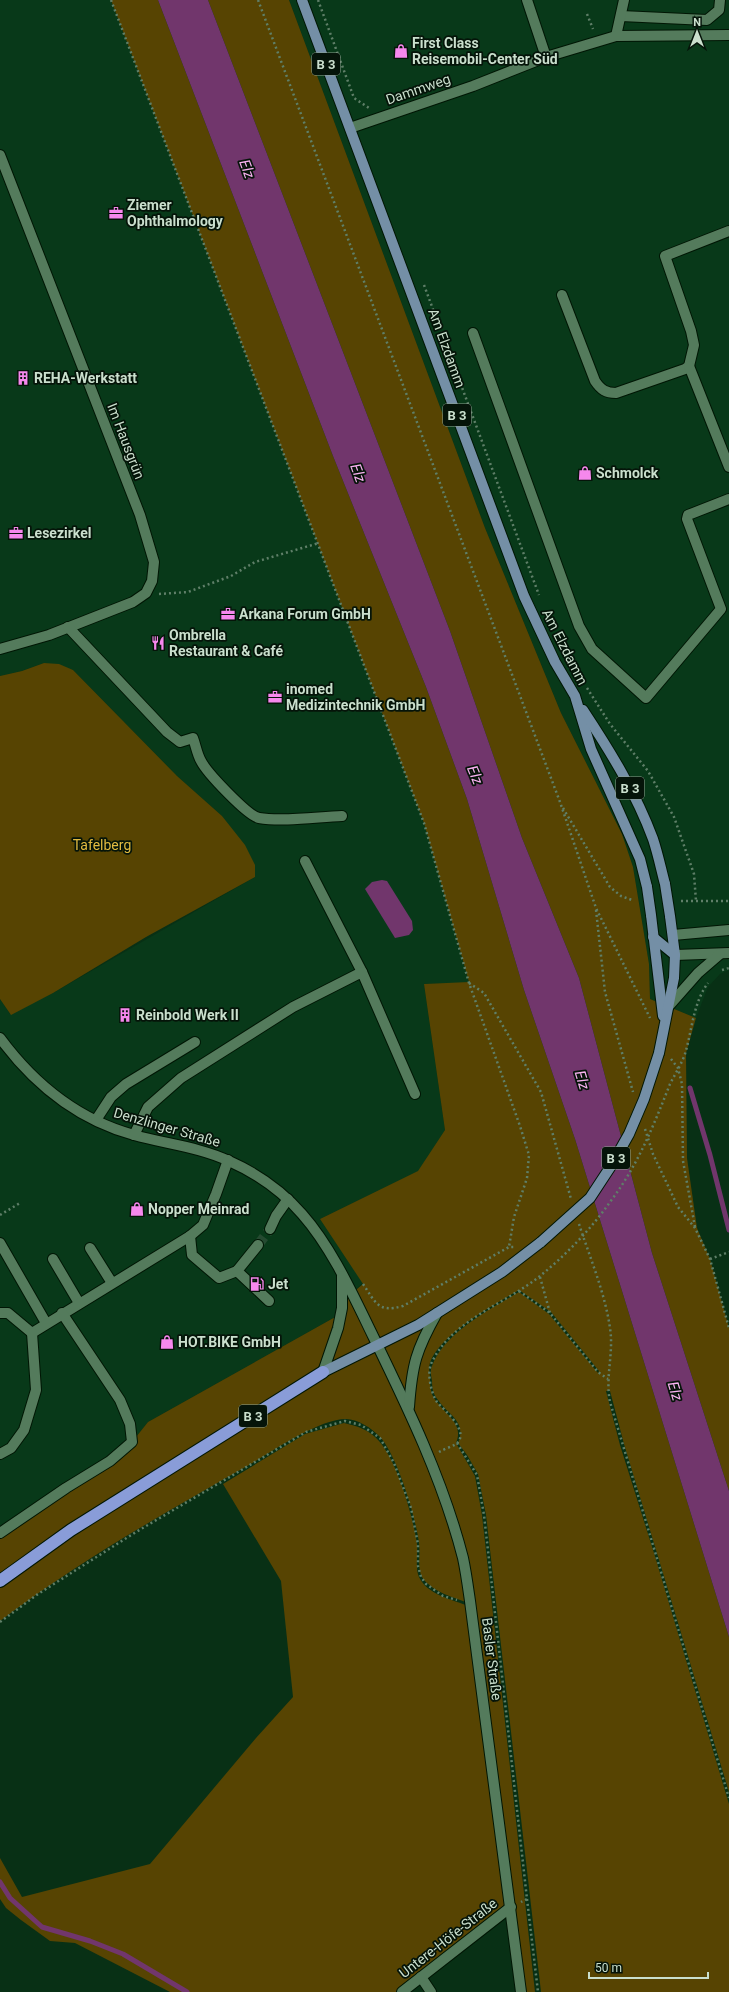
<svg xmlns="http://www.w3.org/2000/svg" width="729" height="1992" viewBox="0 0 729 1992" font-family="Roboto,sans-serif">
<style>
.built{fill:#083919}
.green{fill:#574402}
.water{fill:#71366c}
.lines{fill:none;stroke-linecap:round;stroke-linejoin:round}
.stream{stroke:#71366c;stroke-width:5}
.minor-tunnel{stroke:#254a31;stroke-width:10;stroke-dasharray:10 5;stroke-linecap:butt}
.minor-casing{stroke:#001604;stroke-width:12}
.major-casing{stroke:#001604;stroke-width:12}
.highway-casing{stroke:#001604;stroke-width:14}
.path{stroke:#5f7f68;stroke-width:2.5;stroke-dasharray:2 3;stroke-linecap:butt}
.minor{stroke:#547b5c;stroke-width:10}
.major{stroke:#748fa6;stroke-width:10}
.highway{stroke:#899cd8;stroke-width:12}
.major-bridge-casing{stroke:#001604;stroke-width:12;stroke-linecap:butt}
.major-bridge{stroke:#748fa6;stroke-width:10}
.labels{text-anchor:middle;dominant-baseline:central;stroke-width:3.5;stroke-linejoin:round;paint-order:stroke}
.shield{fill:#051409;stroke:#8fa292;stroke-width:1}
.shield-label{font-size:13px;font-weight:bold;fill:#cadfcd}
.poi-label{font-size:14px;font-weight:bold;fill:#cadfcd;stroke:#051409;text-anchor:start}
.street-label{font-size:14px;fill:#cadfcd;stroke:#051409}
.park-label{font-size:14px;fill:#e2bb40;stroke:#051409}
.water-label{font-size:15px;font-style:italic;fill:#f8b2f0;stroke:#051409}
</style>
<rect width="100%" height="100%" fill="#083015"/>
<g class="built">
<polygon points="0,0 111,0 424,823 469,983 424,984 445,1130 419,1171 320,1219 363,1283 339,1304 337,1316 148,1422 132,1442 0,1533 0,999 10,1014 53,993 255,877 222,816 177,776 73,670 44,663 22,671 0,676"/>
<polygon points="289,0 729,0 729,970 720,974 708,987 696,1018 650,999 649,964 633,867 622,834 561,713 485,528"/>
</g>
<g class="green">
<path d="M 111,0 L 158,0 L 333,456 L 426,687 L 467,799 L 524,990 L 575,1139 L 729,1637 L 729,1792 L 624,1444 L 610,1391 L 606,1391 L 620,1445 L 654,1553 L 729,1804 L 729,1992 L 541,1992 L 486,1515 L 478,1474 L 467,1455 L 458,1443 C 467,1421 448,1415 438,1400 C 433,1394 432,1388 432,1381 C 431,1376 430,1370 432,1366 C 444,1333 490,1309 519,1292 L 549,1314 L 598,1373 L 599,1371 L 551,1312 L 519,1290 C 495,1304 433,1338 429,1367 C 429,1371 430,1375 430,1379 C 430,1387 431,1396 437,1402 C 447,1416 464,1424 456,1443 L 475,1476 L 482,1515 L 535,1992 L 525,1992 L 474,1605 C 459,1599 440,1595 427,1583 C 415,1573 421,1557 419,1543 C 416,1518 397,1455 380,1437 C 372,1428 357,1419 346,1419 C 319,1419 273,1451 249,1465 C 164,1513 78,1562 0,1621 L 0,1533 L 132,1442 L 148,1422 L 337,1316 L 339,1304 L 363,1284 L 320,1219 L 418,1171 L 445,1130 L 424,984 L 469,982 L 424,823 Z"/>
<polygon points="208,0 289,0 485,528 561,713 622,834 633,867 649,964 650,999 696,1018 686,1053 687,1158 697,1228 710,1259 729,1328 729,1491 652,1253 579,978 522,838 450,631"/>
<polygon points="44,663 59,664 73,670 177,776 222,816 245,845 255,865 255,877 146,937 53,993 11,1015 0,999 0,676 22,671"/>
<path d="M 344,1423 C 357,1426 370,1430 379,1441 C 397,1461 413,1516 417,1544 C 418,1555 415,1567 419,1577 C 427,1594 450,1599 466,1605 L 507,1906 L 398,1992 L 170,1992 L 75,1943 L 50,1941 L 21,1920 L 6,1908 L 0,1899 L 0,1858 L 22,1897 L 150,1864 L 256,1738 L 293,1697 L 281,1581 L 223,1484 L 305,1434 Z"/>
</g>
<g class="water">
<polygon points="158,0 208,0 450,631 522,838 579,978 652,1253 729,1491 729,1637 575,1139 524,990 467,799 426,687 333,456"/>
<polygon points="382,880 387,881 412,921 413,930 409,935 395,938 365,889 372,882"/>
</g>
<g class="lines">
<g class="stream">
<polyline points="690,1088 710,1155 729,1230"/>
<polyline points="0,1882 10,1898 42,1927 90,1941 123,1954 187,1992"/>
</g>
<polyline class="minor-tunnel" points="258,1245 270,1229"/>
<defs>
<g id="minor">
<polyline points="527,0 546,57"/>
<polyline points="621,16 707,20 719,10 720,0"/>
<polyline points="616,36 624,0"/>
<polyline points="350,128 473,86 546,57 616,36 729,35"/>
<polyline points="0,155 140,515 154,562 152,581 146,593 133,602 49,635 0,649"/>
<path d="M 562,295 L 595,381 C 601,390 606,393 616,393 L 685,369 L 689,366 L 694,345 L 691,331 L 665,256 L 729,231"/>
<polyline points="473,333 579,626 592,649 646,698 721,609 687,519 688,515 729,499"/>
<polyline points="689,366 729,467"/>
<path d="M 68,627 L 167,732 L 180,742 L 193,738 C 196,746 197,754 201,761 C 207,773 248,816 259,818 C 283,822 317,817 342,816"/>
<polyline points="305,861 362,972"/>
<polyline points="673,935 729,930"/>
<polyline points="675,955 729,953"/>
<polyline points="668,1007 698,973 720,954"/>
<path d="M 0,1038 C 34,1084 79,1120 134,1135 C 166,1144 199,1147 229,1161 C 256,1173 282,1191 302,1214 C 332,1248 353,1295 373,1336 C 408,1408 443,1480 463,1558 C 466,1572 468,1587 470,1601 L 521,1992"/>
<polyline points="96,1120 111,1097 126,1084 195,1042"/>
<polyline points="134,1135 148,1107 181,1078 293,1007 362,972 415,1094"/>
<polyline points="270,1229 276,1216 288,1199"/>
<polyline points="190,1236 192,1255 219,1278 237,1271"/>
<polyline points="0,1243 46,1323"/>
<polyline points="258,1245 237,1271 269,1301"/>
<polyline points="90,1248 112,1283"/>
<polyline points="53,1259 79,1303"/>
<polyline points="0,1313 8,1313 32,1333 190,1236 203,1225 216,1194 228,1160"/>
<polyline points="323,1372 338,1328 342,1308 342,1276"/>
<path d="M 409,1407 C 412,1365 416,1350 437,1313"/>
<polyline points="0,1454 11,1448 24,1430 36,1390 32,1333"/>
<polyline points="0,1533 66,1488 110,1461 132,1442 130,1424 120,1400 62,1313"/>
<polyline points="421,1977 431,1992"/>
<polyline points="402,1992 511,1907"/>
</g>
<g id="major">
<polyline points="302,0 524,596 555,662 575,696 591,749 640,859 647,887"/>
<path d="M 583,710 C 610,751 636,793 653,839 C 658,854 661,869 665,884"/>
<polyline points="651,915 663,1016"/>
<polyline points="653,937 675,955"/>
<polyline points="659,1053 674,978 675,955 670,916"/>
<polyline points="323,1372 418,1325 502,1272 541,1242"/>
</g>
<polyline id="highway" points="0,1581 71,1530 323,1372"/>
</defs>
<use href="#minor" class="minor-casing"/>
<use href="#major" class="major-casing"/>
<use href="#highway" class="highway-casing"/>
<g class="path">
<polyline points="111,0 424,823 469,983 520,1126 529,1155 527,1178 514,1217 509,1247"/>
<polyline points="258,0 560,802 596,908 650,1018"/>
<polyline points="318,0 354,98 369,108"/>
<polyline points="587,14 593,29"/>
<polyline points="424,285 539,595"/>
<polyline points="159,594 188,592 231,576 255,562 319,543"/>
<polyline points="587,688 610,724 648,771 674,817 694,874 696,901"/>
<polyline points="563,808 610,887 621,896 632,900"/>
<polyline points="681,901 729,901"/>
<polyline points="596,910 605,992 633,1092"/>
<polyline points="722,970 729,968"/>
<polyline points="469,983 484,993 541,1092 571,1199"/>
<polyline points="671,1059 678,1068 682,1084 683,1161 695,1227"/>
<polyline points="645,1129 653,1154 678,1207 695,1228 710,1259 729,1328"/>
<polyline points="0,1215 20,1203"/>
<path d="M 579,1224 C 590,1258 605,1293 610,1328 C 614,1353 605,1377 610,1402 L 729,1798"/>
<polyline points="710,1259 729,1252"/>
<polyline points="540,1277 550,1313"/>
<path d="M 363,1284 C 376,1303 378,1313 403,1306 L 509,1247 L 514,1247"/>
<polyline points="519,1291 550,1313 598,1372 608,1379"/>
<polyline points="457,1443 477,1475 484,1515 527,1899 521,1902"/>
<path d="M 439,1452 C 444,1449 451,1447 456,1444 C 471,1432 444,1410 437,1402 C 431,1393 427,1374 431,1364 C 451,1320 504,1305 540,1276 C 566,1255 591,1229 610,1202 C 638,1165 653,1127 670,1084 C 675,1074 681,1065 685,1054 C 692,1031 693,1003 708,983"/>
<polyline points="0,1622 38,1594 136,1532 306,1432 345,1421 361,1425 380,1438 394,1463 411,1508 418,1544 418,1566 421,1577 426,1584 443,1596 457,1600"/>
<polyline points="527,1899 538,1992"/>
</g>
<use href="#minor" class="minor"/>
<use href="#major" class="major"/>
<use href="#highway" class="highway"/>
<defs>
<g id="major-bridge">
<polyline points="665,884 670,916"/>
<polyline points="647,887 651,915"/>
<polyline points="541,1242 590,1198 611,1166 629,1134 644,1099 659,1053"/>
</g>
</defs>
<use href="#major-bridge" class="major-bridge-casing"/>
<use href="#major-bridge" class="major-bridge"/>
</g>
<defs>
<symbol id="shop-bare" viewBox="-9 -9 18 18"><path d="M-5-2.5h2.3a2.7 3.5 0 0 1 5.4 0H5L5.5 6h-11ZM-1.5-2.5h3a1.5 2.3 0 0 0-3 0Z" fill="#f688ed" stroke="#051409" stroke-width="2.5" paint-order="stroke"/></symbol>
<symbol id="office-bare" viewBox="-9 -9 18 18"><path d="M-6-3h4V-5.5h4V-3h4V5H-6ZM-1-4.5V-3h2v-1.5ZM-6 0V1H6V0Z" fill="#f688ed" stroke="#051409" stroke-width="2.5" paint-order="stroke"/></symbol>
<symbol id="building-bare" viewBox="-9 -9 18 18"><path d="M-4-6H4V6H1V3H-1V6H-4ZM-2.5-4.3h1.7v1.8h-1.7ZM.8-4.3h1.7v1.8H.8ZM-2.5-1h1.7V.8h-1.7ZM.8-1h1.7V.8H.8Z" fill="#f688ed" stroke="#051409" stroke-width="2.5" paint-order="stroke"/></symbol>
<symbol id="restaurant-bare" viewBox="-9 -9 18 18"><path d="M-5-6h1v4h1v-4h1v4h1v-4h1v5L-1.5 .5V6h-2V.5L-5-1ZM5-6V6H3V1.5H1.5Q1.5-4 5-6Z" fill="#f688ed" stroke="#051409" stroke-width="2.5" paint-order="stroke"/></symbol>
<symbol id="fuel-bare" viewBox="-9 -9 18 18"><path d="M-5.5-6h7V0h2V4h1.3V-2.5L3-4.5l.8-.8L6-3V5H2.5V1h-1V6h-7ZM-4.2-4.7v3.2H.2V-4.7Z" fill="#f688ed" stroke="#051409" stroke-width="2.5" paint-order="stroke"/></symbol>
</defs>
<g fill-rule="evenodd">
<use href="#shop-bare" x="391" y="41" width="20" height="20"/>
<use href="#office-bare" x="106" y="203" width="20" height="20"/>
<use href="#building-bare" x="13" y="368" width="20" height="20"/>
<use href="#shop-bare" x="575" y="463" width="20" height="20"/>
<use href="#office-bare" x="6" y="523" width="20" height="20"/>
<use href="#office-bare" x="218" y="604" width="20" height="20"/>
<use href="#restaurant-bare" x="148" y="633" width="20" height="20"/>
<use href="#office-bare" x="265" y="687" width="20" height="20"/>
<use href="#building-bare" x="115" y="1005" width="20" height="20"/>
<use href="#shop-bare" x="127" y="1199" width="20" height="20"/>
<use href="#fuel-bare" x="247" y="1274" width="20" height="20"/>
<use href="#shop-bare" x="157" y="1332" width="20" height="20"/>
</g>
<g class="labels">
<g class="shield">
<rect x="312" y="53" width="28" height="22" rx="3"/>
<rect x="443" y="404" width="28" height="22" rx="3"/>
<rect x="616" y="777" width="28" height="22" rx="3"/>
<rect x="602" y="1147" width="28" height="22" rx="3"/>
<rect x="239" y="1405" width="28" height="22" rx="3"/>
</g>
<g class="shield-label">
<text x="326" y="64">B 3</text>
<text x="457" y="415">B 3</text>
<text x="630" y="788">B 3</text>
<text x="616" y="1158">B 3</text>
<text x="253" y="1416">B 3</text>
</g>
<g class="poi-label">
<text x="412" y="43">First Class<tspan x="412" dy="16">Reisemobil-Center Süd</tspan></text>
<text x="127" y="205">Ziemer<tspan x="127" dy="16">Ophthalmology</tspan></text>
<text x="34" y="378">REHA-Werkstatt</text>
<text x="596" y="473">Schmolck</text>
<text x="27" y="533">Lesezirkel</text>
<text x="239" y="614">Arkana Forum GmbH</text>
<text x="169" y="635">Ombrella<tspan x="169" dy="16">Restaurant &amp; Café</tspan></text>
<text x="286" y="689">inomed<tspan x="286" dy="16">Medizintechnik GmbH</tspan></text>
<text x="136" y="1015">Reinbold Werk II</text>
<text x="148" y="1209">Nopper Meinrad</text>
<text x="268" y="1284">Jet</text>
<text x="178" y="1342">HOT.BIKE GmbH</text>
</g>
<g class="street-label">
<text transform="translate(418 89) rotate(-19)">Dammweg</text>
<text transform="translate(447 348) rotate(70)">Am Elzdamm</text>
<text transform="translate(126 441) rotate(69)">Im Hausgrün</text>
<text transform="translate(565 647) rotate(63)">Am Elzdamm</text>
<text transform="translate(167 1127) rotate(16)">Denzlinger Straße</text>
<text transform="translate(492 1659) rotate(83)">Basler Straße</text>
<text transform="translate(448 1938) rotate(-38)">Untere-Höfe-Straße</text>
</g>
<g class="park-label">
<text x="102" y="845">Tafelberg</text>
</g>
<g class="water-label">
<text transform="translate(247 169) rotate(70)">Elz</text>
<text transform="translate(358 473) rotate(70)">Elz</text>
<text transform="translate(475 775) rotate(68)">Elz</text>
<text transform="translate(582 1080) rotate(73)">Elz</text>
<text transform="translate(675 1391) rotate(73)">Elz</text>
</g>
</g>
<g transform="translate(697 32)" stroke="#051409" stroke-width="3" paint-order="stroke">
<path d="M0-3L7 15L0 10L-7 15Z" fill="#cadfcd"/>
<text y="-6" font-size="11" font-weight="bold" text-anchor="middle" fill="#cadfcd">N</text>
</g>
<path d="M589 1972v6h119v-6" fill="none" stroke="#cadfcd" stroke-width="2"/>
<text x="595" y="1972" font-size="12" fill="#cadfcd" stroke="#051409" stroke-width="3" paint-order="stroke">50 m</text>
</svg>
